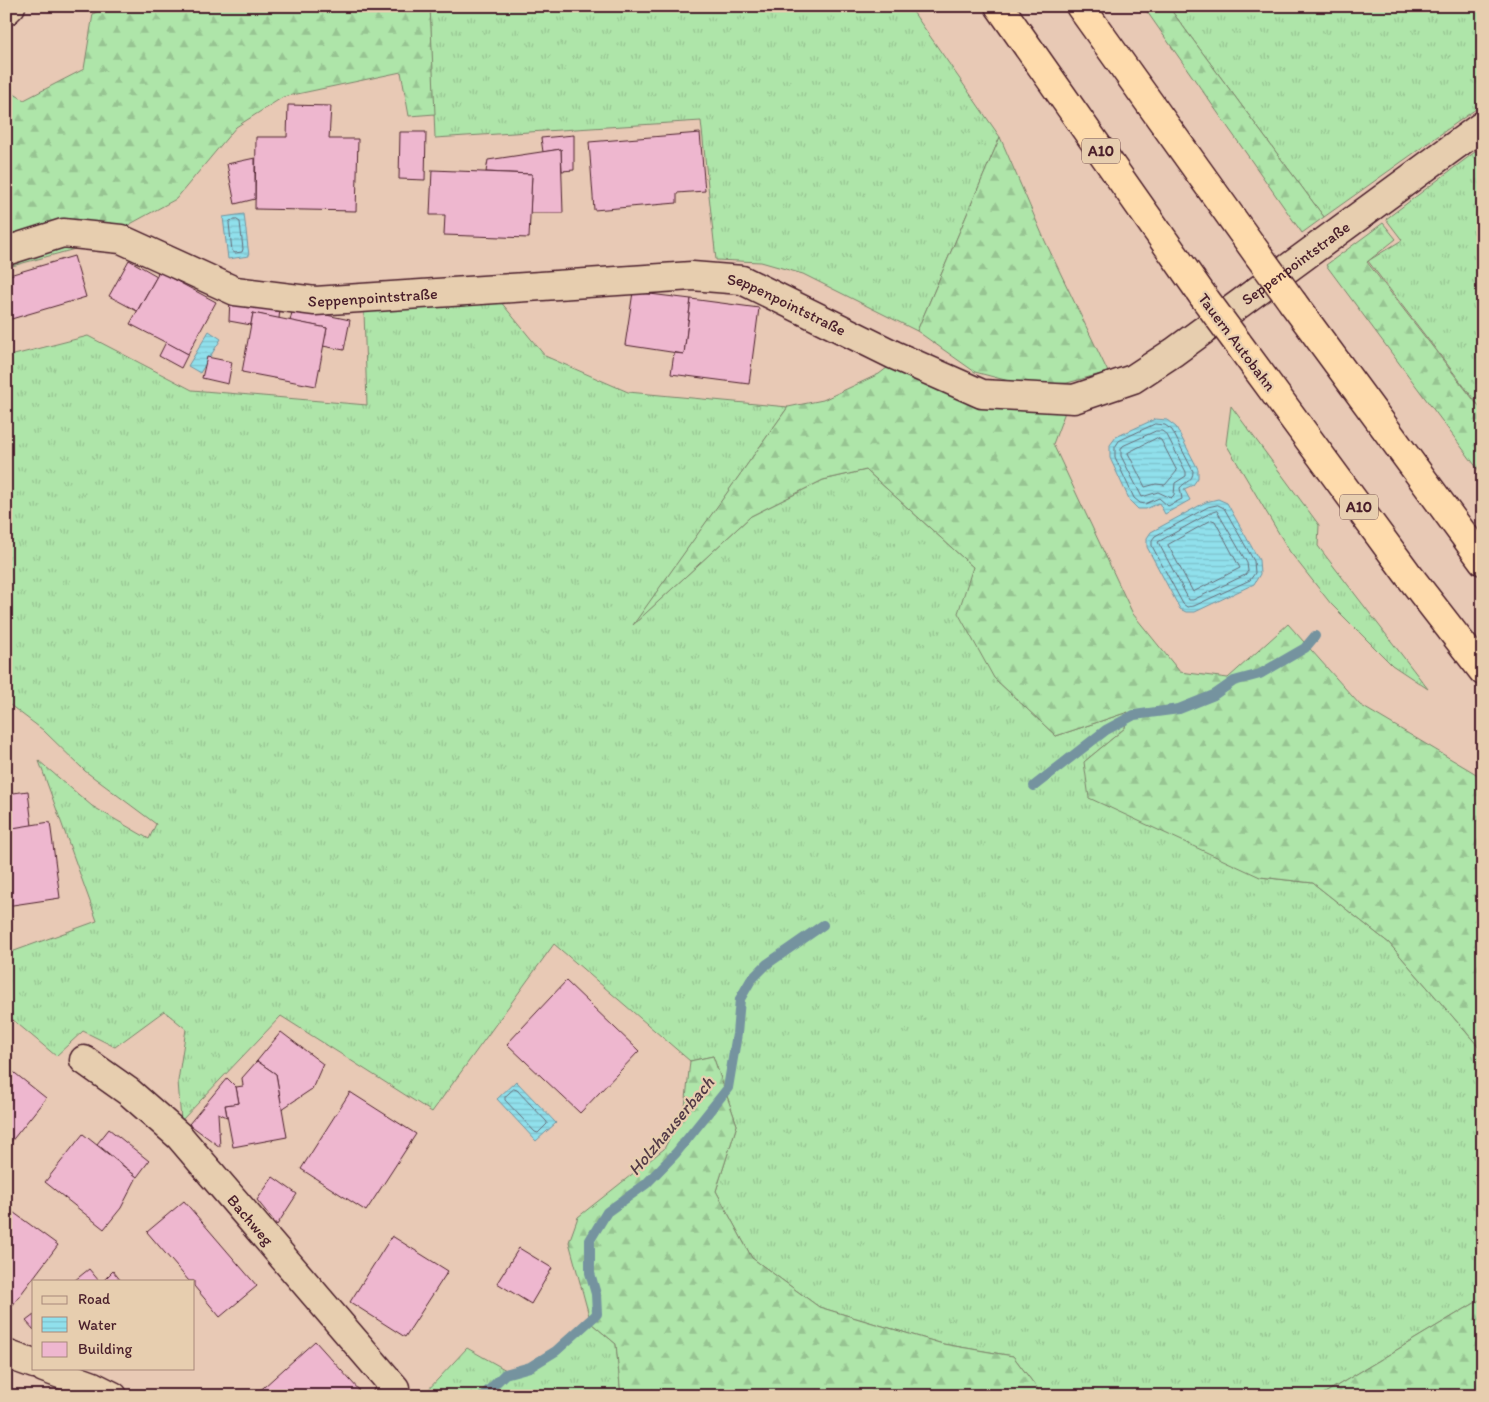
<svg xmlns="http://www.w3.org/2000/svg" width="1489" height="1402" viewBox="0 0 1489 1402" font-family="Itim,sans-serif">
<style>
.grass{fill:url(#grass-tufts);stroke:#7c826a}
.forest{fill:url(#forest-firs);stroke:#7c826a}
.water{fill:url(#water-rules);stroke:#74939f}
.lines{fill:none;stroke-linecap:round;stroke-linejoin:round}
.shore{stroke:#666c78;stroke-width:1}
.stream{stroke:#74939f;stroke-width:10}
.building{fill:#eeb7cf;stroke:#4a1f2b}
.street-casing{stroke:#4a1f2b;stroke-width:31}
.highway-casing{stroke:#4a1f2b;stroke-width:31}
.street{stroke:#e7ceaf;stroke-width:28}
.highway{stroke:#fedbac;stroke-width:28}
.highway-bridge-casing{stroke:#4a1f2b;stroke-width:31;stroke-linecap:butt}
.highway-bridge{stroke:#fedbac;stroke-width:28}
.labels{text-anchor:middle;dominant-baseline:central;stroke-width:4.5;stroke-linejoin:round;paint-order:stroke}
.shield{fill:#e7ceaf;stroke:#795453;stroke-width:1}
.shield-label{font-size:15px;font-weight:bold;fill:#4a1f2b}
.street-label{font-size:16px;fill:#4a1f2b;stroke:#e7ceaf}
.water-label{font-size:18px;font-style:italic;fill:#543c48;stroke:#e7ceaf}
</style>
<defs>
<pattern id="grass-tufts" width="24" height="20" patternUnits="userSpaceOnUse" patternTransform="scale(1.25)"><rect width="24" height="20" fill="#aee5a9"/><path d="M3 7l-1-3M5 7V3M7 7l1-3M15 17l-1-3M17 17v-4M19 17l1-3" fill="none" stroke="#97c492"/></pattern>
<pattern id="forest-firs" width="22" height="20" patternUnits="userSpaceOnUse" patternTransform="scale(1.25)"><rect width="22" height="20" fill="#aee5a9"/><path d="M5 1l3.5 6h-7zM16 11l3.5 6h-7z" fill="#97c492"/></pattern>
<pattern id="water-rules" width="6" height="5" patternUnits="userSpaceOnUse" patternTransform="scale(1.25)"><rect width="6" height="5" fill="#90e0ec"/><path d="M0 2.5h6" fill="none" stroke="#7ec0cb"/></pattern>
</defs>
<rect width="100%" height="100%" fill="#e8c9b5"/>
<filter id="ink" filterUnits="userSpaceOnUse"><feTurbulence type="fractalNoise" baseFrequency=".02" numOctaves="2"/><feDisplacementMap in="SourceGraphic" scale="10" xChannelSelector="R" yChannelSelector="G"/><feConvolveMatrix kernelMatrix="1 2 1 2 8 2 1 2 1" color-interpolation-filters="sRGB"/></filter>
<g filter="url(#ink)">
<g class="grass">
<polygon points="430,6 909,6 1000,137 917,331 803,274 761,262 716,260 701,121 435,138"/>
<polygon points="1168,6 1483,6 1483,104 1324,217"/>
<polygon points="1483,146 1483,411 1368,261 1402,240 1386,219"/>
<polygon points="500,301 545,356 628,392 788,407 635,623 751,516 823,480 866,470 973,567 994,678 1056,736 1128,712 1125,728 1084,762 1260,877 1313,883 1389,943 1479,1047 1483,1046 1483,1298 1320,1396 1043,1396 1013,1356 943,1344 819,1307 752,1258 716,1191 737,1125 713,1056 690,1061 554,944 432,1112 281,1016 181,1121 178,1081 186,1029 164,1011 115,1047 83,1031 56,1056 6,1014 6,954 97,921 39,761 92,806 149,839 156,824 85,771 43,730 6,702 6,357 88,336 192,390 367,405 364,311"/>
<polygon points="1231,406 1319,525 1318,546 1428,689 1392,665 1331,604 1290,552 1226,444"/>
<polygon points="591,1323 616,1344 621,1396 454,1396 426,1392 467,1348 515,1375"/>
</g>
<g class="forest">
<polygon points="106,6 430,6 435,114 409,116 401,72 283,97 236,127 176,199 123,228 75,249 12,266 6,269 6,89 24,100 84,69 93,14"/>
<polygon points="1143,6 1168,6 1324,217 1302,233"/>
<polygon points="1000,137 1045,241 1108,372 1067,383 1024,385 975,372 917,331"/>
<polygon points="1383,223 1396,239 1367,262 1483,412 1483,476 1326,265"/>
<polygon points="896,361 1065,412 1053,444 1133,614 1180,672 1228,678 1288,624 1360,705 1483,778 1483,1046 1479,1047 1389,943 1313,883 1260,877 1089,798 1084,762 1125,728 1128,712 1056,736 994,678 958,613 973,567 866,470 823,480 751,516 633,625 788,407 823,400 879,374"/>
<polygon points="713,1056 737,1125 716,1191 752,1258 819,1307 943,1344 1013,1356 1043,1396 621,1396 616,1344 591,1323 569,1242 578,1217 664,1149 685,1108 690,1061"/>
<polygon points="1483,1298 1483,1396 1320,1396"/>
</g>
<g class="water">
<polygon points="244,214 249,256 228,259 223,217"/>
<polygon points="209,331 221,339 200,373 188,366"/>
<polygon points="1155,419 1167,420 1176,427 1198,469 1198,478 1193,485 1184,489 1190,500 1165,514 1159,503 1146,509 1138,509 1130,501 1110,458 1110,445 1116,437"/>
<polygon points="1218,499 1227,503 1259,560 1260,574 1254,584 1195,612 1186,612 1180,609 1147,547 1147,538 1151,532 1206,502"/>
<polygon points="516,1081 556,1123 536,1141 497,1099"/>
</g>
<g class="lines">
<g class="shore">
<polygon points="237,220 240,222 243,249 242,252 235,253 232,251 229,223 230,221"/>
<path d="M 1155,424 L 1165,425 L 1172,430 L 1193,471 C 1193,482 1185,481 1180,488 L 1182,499 L 1168,506 L 1159,498 L 1145,504 L 1140,503 L 1134,498 L 1115,457 L 1115,447 L 1119,441 Z"/>
<polygon points="1156,431 1162,431 1167,435 1186,472 1186,476 1175,483 1174,495 1171,498 1158,492 1142,497 1121,456 1121,449 1123,446"/>
<polygon points="1157,438 1161,440 1177,471 1165,485 1156,484 1145,487 1128,453"/>
<polygon points="1218,505 1224,508 1254,561 1255,573 1250,580 1194,606 1187,607 1183,604 1152,546 1152,540 1155,536 1208,507"/>
<polygon points="1217,511 1247,563 1248,571 1245,575 1193,600 1189,600 1158,542 1210,513"/>
<polygon points="1212,520 1215,521 1240,568 1193,592 1168,545"/>
<polygon points="514,1089 517,1090 547,1122 547,1124 538,1133 535,1132 505,1100 505,1097"/>
</g>
<g class="stream">
<polyline points="1034,786 1106,730 1134,715 1179,709 1214,695 1234,681 1260,674 1305,648 1315,636"/>
<polyline points="483,1396 505,1374 530,1367 556,1351 597,1314 596,1294 590,1273 590,1240 607,1212 646,1184 676,1153 728,1088 737,1034 740,999 751,980 767,964 823,925"/>
</g>
</g>
<g class="building">
<polygon points="288,105 331,106 329,139 358,139 356,211 255,209 256,137 287,137"/>
<polygon points="400,132 426,132 425,180 399,179"/>
<polygon points="700,133 705,191 677,193 677,203 594,210 589,142"/>
<polygon points="574,135 574,170 562,171 561,149 543,152 541,138"/>
<polygon points="561,149 563,213 530,213 532,174 486,172 488,160"/>
<polygon points="255,158 255,199 235,204 227,164"/>
<polygon points="432,170 532,174 529,238 444,235 445,215 430,215"/>
<polygon points="74,256 86,297 8,320 6,276"/>
<polygon points="129,260 157,276 137,311 109,296"/>
<polygon points="158,271 216,302 188,354 130,324 157,276"/>
<polygon points="633,292 691,299 684,354 625,345"/>
<polygon points="230,297 280,308 279,319 253,313 251,325 229,321"/>
<polygon points="691,299 759,308 749,384 671,374 674,353 684,354"/>
<polygon points="293,308 350,320 344,350 323,346 327,328 290,321"/>
<polygon points="253,313 327,328 316,386 242,372"/>
<polygon points="166,342 188,354 181,368 159,356"/>
<polygon points="207,357 232,362 228,384 202,378"/>
<polygon points="28,791 32,826 6,829 6,794"/>
<polygon points="50,822 60,898 6,906 6,829"/>
<polygon points="566,981 639,1051 580,1113 507,1044"/>
<polygon points="281,1032 323,1064 312,1089 282,1109 276,1074 257,1061"/>
<polygon points="257,1061 276,1074 287,1137 233,1147 225,1105 239,1103 236,1087 243,1086 242,1078"/>
<polygon points="6,1066 46,1098 6,1148"/>
<polygon points="227,1078 236,1087 239,1103 225,1105 227,1117 218,1113 220,1147 189,1124"/>
<polygon points="350,1092 416,1134 366,1211 301,1169"/>
<polygon points="109,1129 149,1161 137,1177 97,1144"/>
<polygon points="83,1134 137,1177 121,1208 104,1229 45,1182"/>
<polygon points="273,1177 297,1194 277,1225 257,1200"/>
<polygon points="184,1201 257,1286 220,1317 194,1286 194,1281 189,1281 147,1232"/>
<polygon points="6,1207 58,1245 12,1306 6,1301"/>
<polygon points="392,1236 448,1271 405,1337 350,1302"/>
<polygon points="519,1248 552,1268 531,1304 497,1283"/>
<polygon points="89,1269 99,1281 74,1281"/>
<polygon points="113,1271 121,1281 103,1281"/>
<polygon points="34,1315 34,1330 26,1321"/>
<polygon points="315,1341 359,1390 352,1396 254,1396"/>
</g>
<g class="lines">
<defs>
<g id="street">
<polyline points="6,11 11,6"/>
<path id="s1" d="M 6,251 L 63,233 L 121,239 L 235,291 L 315,301 L 692,276 L 742,280 L 894,355 L 982,394 L 1074,399 L 1133,379 L 1174,352 L 1483,125"/>
<path id="s2" d="M 84,1060 L 129,1092 L 179,1136 L 395,1388 L 387,1396"/>
<polyline points="6,1354 34,1364"/>
<polyline points="44,1368 93,1386 113,1396"/>
</g>
<g id="highway">
<polyline points="999,6 1203,296"/>
<polyline points="1080,6 1259,256"/>
<polyline points="1293,303 1483,561"/>
<polyline points="1237,342 1407,573 1483,671"/>
</g>
</defs>
<use href="#street" class="street-casing"/>
<use href="#highway" class="highway-casing"/>
<use href="#street" class="street"/>
<use href="#highway" class="highway"/>
<defs>
<g id="highway-bridge">
<polyline points="1259,256 1293,303"/>
<polyline points="1203,296 1237,342"/>
</g>
</defs>
<use href="#highway-bridge" class="highway-bridge-casing"/>
<use href="#highway-bridge" class="highway-bridge"/>
</g>
</g>
<g class="labels">
<g class="shield">
<rect x="1082" y="138.5" width="38" height="25" rx="4"/>
<rect x="1340" y="494.5" width="38" height="25" rx="4"/>
</g>
<g class="shield-label">
<text x="1101" y="151">A10</text>
<text x="1359" y="507">A10</text>
</g>
<g class="street-label">
<text stroke="none"><textPath href="#s1" startOffset="1372">Seppenpointstraße</textPath></text>
<text stroke="none"><textPath href="#s1" startOffset="382">Seppenpointstraße</textPath></text>
<text stroke="none"><textPath href="#s1" startOffset="802">Seppenpointstraße</textPath></text>
<text transform="translate(1237 342) rotate(53)">Tauern Autobahn</text>
<text stroke="none"><textPath href="#s2" startOffset="232">Bachweg</textPath></text>
</g>
<g class="water-label">
<text transform="translate(671 1126) rotate(-50)">Holzhauserbach</text>
</g>
</g>
<rect width="1489" height="1402" fill="none" stroke="#e7ceaf" stroke-width="25"/>
<rect x="12" y="12" width="1464" height="1377" fill="none" stroke="#4a1f2b" stroke-width="2" filter="url(#ink)"/>
<rect x="32" y="1280" width="162" height="90" fill="#e7ceaf" stroke="#a8887a"/>
<rect x="42" y="1296" width="25" height="8" fill="#e7ceaf" stroke="#a8887a"/>
<text x="78" y="1304" font-size="15" fill="#4a1f2b">Road</text>
<rect x="42" y="1317" width="25" height="15" fill="url(#water-rules)" stroke="#a8887a"/>
<text x="78" y="1330" font-size="15" fill="#4a1f2b">Water</text>
<rect x="42" y="1342" width="25" height="15" fill="#eeb7cf" stroke="#a8887a"/>
<text x="78" y="1354" font-size="15" fill="#4a1f2b">Building</text>
</svg>
